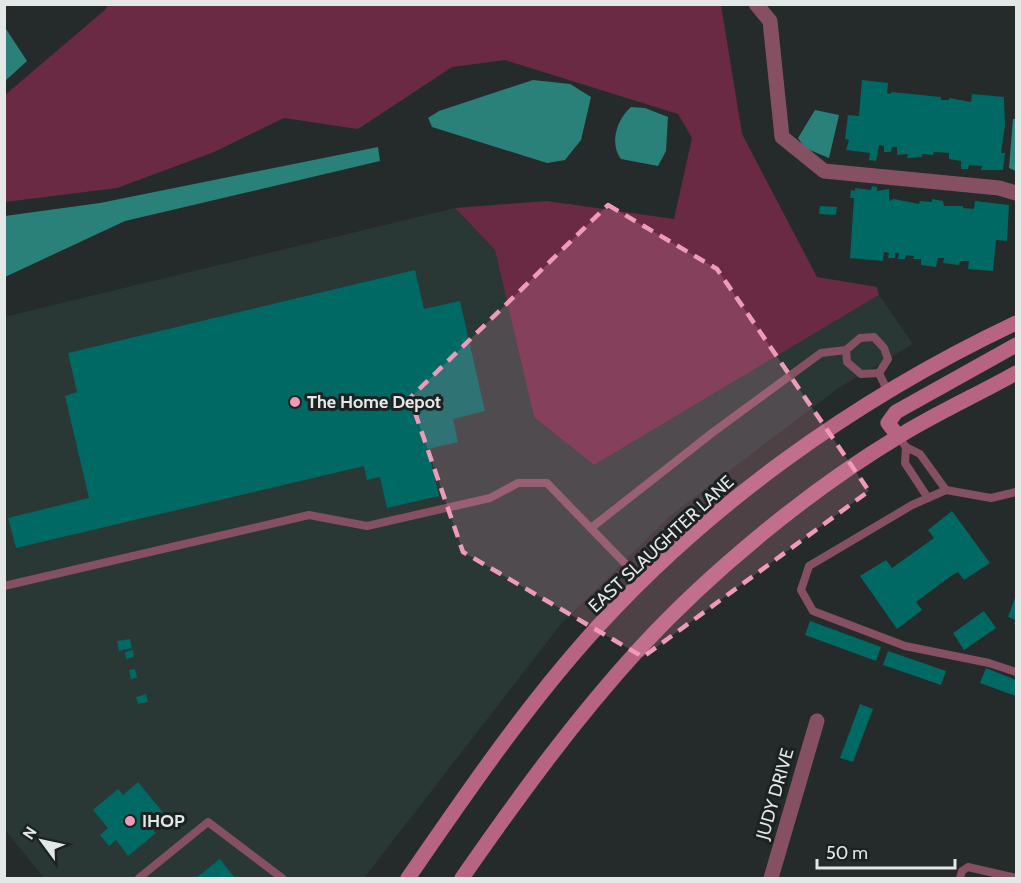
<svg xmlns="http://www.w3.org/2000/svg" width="1021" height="883" viewBox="0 0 1021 883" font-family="Cabin,sans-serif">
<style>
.built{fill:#293735}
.green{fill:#6b2a44}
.water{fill:#2a817a}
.building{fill:#006963}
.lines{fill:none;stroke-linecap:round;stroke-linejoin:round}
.service{stroke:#845062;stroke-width:8}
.minor{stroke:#845062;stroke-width:15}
.secondary{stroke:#b66482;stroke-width:15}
.marked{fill:#ef9ab8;fill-opacity:0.2;stroke:#ef9ab8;stroke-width:4.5;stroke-dasharray:12 8;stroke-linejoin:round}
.poi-dot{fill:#ef9ab8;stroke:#1c2121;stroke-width:2}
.labels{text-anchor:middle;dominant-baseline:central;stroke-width:6;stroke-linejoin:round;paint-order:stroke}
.poi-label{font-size:18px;font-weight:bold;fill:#e3e7e6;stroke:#1c2121;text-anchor:start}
.street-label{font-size:18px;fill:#e3e7e6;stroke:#1c2121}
</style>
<rect width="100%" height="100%" fill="#252b2a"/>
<polygon class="built" points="455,208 495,250 534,417 594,465 879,295 913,344 837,389 671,515 561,624 364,878 44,878 5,830 4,317"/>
<polygon class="green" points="107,5 721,5 742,134 817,277 877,287 879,295 594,465 534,417 495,250 455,208 547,201 674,219 692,138 678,114 505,60 452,67 358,129 284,118 214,152 117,188 5,202 5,95 106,9"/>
<g class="water">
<polygon points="4,26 27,61 5,81 4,81"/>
<polygon points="533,80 570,84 591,97 581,140 565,160 547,163 432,127 428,118 439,111"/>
<path d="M 631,107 L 645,108 L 668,117 L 666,151 L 658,166 L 621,159 C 609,143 617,119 631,107 Z"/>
<polygon points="815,110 839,115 829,158 805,148 798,138"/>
<polygon points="1013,119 1016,119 1016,171 1009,168"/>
<polygon points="378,147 380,161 125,221 5,277 5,216 100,203"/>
</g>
<g class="building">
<polygon points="862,80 888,83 887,93 891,94 891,92 941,97 941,100 949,100 949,98 971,102 972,94 1004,97 1005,125 1001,153 1005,153 1003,170 981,170 982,166 969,165 968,169 961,169 961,161 949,159 949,153 934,152 933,155 922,154 922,157 907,158 908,154 897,155 897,147 892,147 891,152 884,152 884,146 879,145 876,161 869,160 870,153 846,150 849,140 845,139 848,115 859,116"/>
<polygon points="872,186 877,187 877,191 889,189 889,201 894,199 919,204 920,201 932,202 932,199 943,201 944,206 963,206 963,208 974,209 975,201 1009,205 1007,241 996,240 993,271 968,269 969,261 960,261 959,265 943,263 944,258 938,258 936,267 921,265 921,259 913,259 914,256 906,255 905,259 898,259 899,253 895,253 895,258 888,258 889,253 884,252 883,261 850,258 854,198 850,198 851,190 855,191 855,188 871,190"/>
<polygon points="820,206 837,207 836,215 819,214"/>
<polygon points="415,270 424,309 460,301 485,411 453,419 458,442 428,449 439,496 387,508 380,477 367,480 364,466 16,548 8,518 89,498 65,396 77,392 68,353"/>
<polygon points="952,511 990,563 964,580 958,572 951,576 916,602 922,610 897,629 860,576 886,560 892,568 934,538 928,530"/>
<polygon points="1016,595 1016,625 1014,624 1016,620 1008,617"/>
<polygon points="984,611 996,628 964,650 953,633"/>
<polygon points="810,621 881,647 876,661 805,635"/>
<polygon points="130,639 132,648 119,651 117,641"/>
<polygon points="133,650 134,657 126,659 125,652"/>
<polygon points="888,651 946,671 941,685 883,665"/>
<polygon points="986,668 1016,680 1016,696 980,683"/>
<polygon points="135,669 137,678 131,679 129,670"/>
<polygon points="146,694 148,702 138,704 136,697"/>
<polygon points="860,704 873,709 853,762 840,758"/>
<polygon points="138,782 165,815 151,827 156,833 128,856 116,840 109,846 100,835 108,828 93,810 118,789 123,795"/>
<polygon points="220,859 235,878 196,878"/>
</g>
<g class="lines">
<g class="service">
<polyline points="846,350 847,362 861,374 879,373"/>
<polyline points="879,373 888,392"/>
<polyline points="898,436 906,447 920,454 946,490"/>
<polyline points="906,447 905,463 928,498"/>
<polyline points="1016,492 991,498 946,490 912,505 809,566 801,590 813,611 905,646 989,663 1016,672"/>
<polyline points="591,528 712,433 821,353 846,350 860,338 874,337 884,348 888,359 879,373"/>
<polyline points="4,586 309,515 367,526 490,498 518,483 547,483 643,582"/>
<polyline points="139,878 208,822 282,878"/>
<polyline points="960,878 962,871 968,867 1016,878"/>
</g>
<g class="minor">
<polyline points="756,4 770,21 782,137 824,171 999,188 1016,193"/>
<polyline points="771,878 817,721"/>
</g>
<g class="secondary">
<polyline points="898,436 888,423 896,412 1016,345"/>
<path d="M 408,878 C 464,797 519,716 584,642 C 702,508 855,399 1016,323"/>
<path d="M 462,878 C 517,799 574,720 640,648 C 710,572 807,492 896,438 C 934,414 977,395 1016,373"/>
</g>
</g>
<path class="marked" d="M 608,205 L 717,269 L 869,491 L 643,657 L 463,552 L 410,398 Z"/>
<g class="poi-dot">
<circle cx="295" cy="402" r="6"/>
<circle cx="130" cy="821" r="6"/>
</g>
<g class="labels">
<g class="poi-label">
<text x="307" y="402">The Home Depot</text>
<text x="142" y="821">IHOP</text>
</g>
<g class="street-label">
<text transform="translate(661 544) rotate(-43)">EAST SLAUGHTER LANE</text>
<text transform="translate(775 794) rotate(-74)">JUDY DRIVE</text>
</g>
</g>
<rect width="1021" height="883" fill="none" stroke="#e3e7e6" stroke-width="12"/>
<g transform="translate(42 841) rotate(303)" stroke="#1c2121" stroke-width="4.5" paint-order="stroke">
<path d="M0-4.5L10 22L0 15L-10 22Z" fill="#e3e7e6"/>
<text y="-9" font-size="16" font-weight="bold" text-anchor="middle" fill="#e3e7e6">N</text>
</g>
<path d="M817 859v9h138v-9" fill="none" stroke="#e3e7e6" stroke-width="3"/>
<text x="826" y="859" font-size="18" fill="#e3e7e6" stroke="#1c2121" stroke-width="4.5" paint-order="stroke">50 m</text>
</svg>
